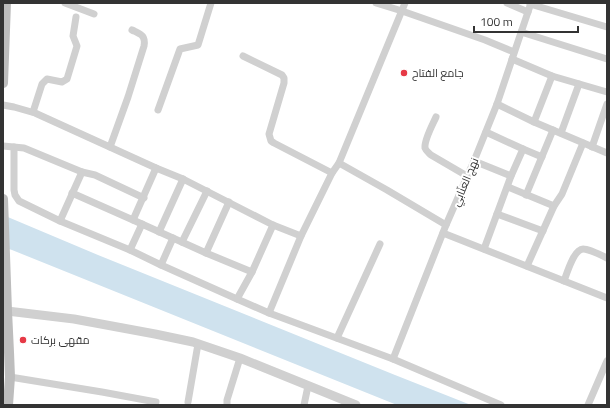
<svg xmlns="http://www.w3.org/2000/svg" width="610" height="408" viewBox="0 0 610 408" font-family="'Titillium Web',Cairo,sans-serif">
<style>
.water{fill:#cfe2ee}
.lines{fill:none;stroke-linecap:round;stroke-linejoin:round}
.minor{stroke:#d0d0d0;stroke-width:7}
.tertiary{stroke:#d0d0d0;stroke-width:9}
.secondary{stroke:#bdbdbd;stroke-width:10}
.poi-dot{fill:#e63946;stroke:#fff;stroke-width:1.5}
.labels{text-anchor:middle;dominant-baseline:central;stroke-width:4;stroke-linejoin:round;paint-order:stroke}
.poi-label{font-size:11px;fill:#333;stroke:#fff;text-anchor:start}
.street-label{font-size:11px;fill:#333;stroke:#fff}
</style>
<rect width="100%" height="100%" fill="#fff"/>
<polygon class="water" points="3,215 98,255 395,375 471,405 397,405 12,250 3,247"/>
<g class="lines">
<g class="minor">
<polyline points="65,3 94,14"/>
<polyline points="376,3 402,11 485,40 514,52"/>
<polyline points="507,3 528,12"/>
<polyline points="530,4 607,27"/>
<polyline points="521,32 607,59"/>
<polyline points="243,56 282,75 284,78 284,83 269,134 271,141 274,143 332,173"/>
<polyline points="512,59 552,76 607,92"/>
<polyline points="497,104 534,122 607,153"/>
<polyline points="3,105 14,107 35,113 156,168 183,179 273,225 301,236 332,173 339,163 387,190 446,225"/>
<polyline points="158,110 180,49 198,45 211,3"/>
<polyline points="33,112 42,84 47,79 62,82 67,79 77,46 73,36 76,17"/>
<path d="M 436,117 C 433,124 424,140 425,148 C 426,151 429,153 431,155 L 467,176"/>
<polyline points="534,122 552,76"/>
<polyline points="561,133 579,84"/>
<polyline points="3,146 24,148 82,172 95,175 144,198"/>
<polyline points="14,147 14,190 15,195 19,201 60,221 130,250 161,265 237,299 269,313 393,359 501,405"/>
<path d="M 110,147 L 128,97 L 144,46 C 146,35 140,34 132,30"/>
<polyline points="592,147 607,104"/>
<polyline points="523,149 542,157"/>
<polyline points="474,161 511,176"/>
<polyline points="339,163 405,3"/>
<polyline points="508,187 554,206"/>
<polyline points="72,193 133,220 156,168"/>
<polyline points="526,195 553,130"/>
<polyline points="229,202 206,253 252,272 273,225"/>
<polyline points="497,214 543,231"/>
<polyline points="133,220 206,253"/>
<polyline points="60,221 82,172"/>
<polyline points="159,232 183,179"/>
<polyline points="443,233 607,298"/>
<polyline points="182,242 207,191"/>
<polyline points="484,249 511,176 523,149 486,132"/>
<polyline points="130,250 142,224"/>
<polyline points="161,265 173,238"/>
<polyline points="527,266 554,206 562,194 583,143"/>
<path d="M 564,281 C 567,273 574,249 583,249 C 589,249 601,255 607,258"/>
<polyline points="237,299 252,272"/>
<polyline points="269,313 301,236"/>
<polyline points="337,338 380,244"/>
<polyline points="393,359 446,225 474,161 497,104 531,3"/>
<polyline points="10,377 102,392 156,402"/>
<polyline points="188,402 198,344"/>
<polyline points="227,405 227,400 240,358"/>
<polyline points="304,405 308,386"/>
<polyline points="588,405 607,361"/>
</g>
<polyline class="tertiary" points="7,311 74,319 155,334 193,342 240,358 356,405"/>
<g class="secondary">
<polyline points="3,83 6,3"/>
<polyline points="3,199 7,311 9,352 10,377 8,405"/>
</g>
</g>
<g class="poi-dot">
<circle cx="404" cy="73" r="4"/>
<circle cx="23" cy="340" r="4"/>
</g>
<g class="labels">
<g class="poi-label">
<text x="412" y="73">جامع الفتاح</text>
<text x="31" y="340">مقهى بركات</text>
</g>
<g class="street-label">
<text transform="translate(465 182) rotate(-67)">نهج العنّابي</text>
</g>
</g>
<rect width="610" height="408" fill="none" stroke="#333333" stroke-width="8"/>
<path d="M474 26v6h104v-6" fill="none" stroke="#333333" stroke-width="2"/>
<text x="480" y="26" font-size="12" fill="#333333" stroke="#ffffff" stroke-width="3" paint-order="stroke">100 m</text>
</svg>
